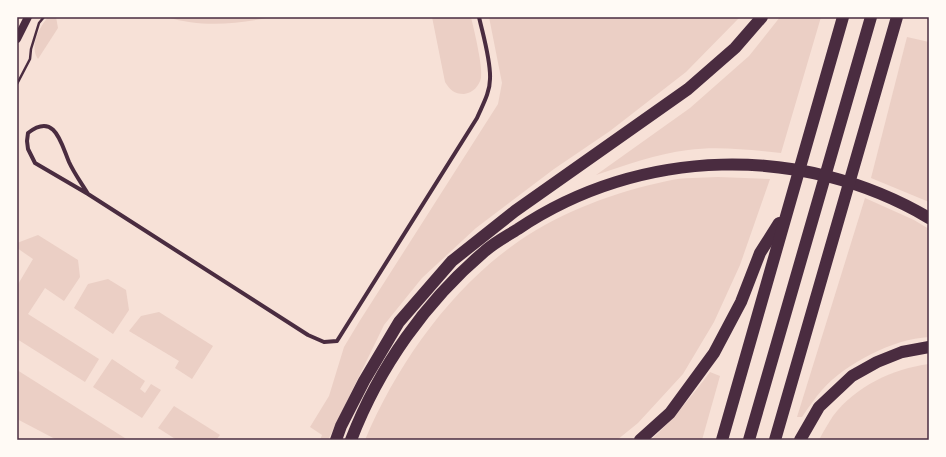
<svg xmlns="http://www.w3.org/2000/svg" width="946" height="457" viewBox="0 0 946 457" font-family="'IBM Plex Serif',serif">
<style>
.green{fill:#ebcfc5}
.lines{fill:none;stroke-linecap:round;stroke-linejoin:round}
.path{stroke:#4a2c40;stroke-width:2.5}
.minor{stroke:#4a2c40;stroke-width:4}
.secondary{stroke:#4a2c40;stroke-width:8}
.motorway{stroke:#4a2c40;stroke-width:12}
.neatline{fill:none;stroke:#4a2c40;stroke-width:1.5}
</style>
<rect width="100%" height="100%" fill="#f7e1d7"/>
<g class="green">
<path d="M 48,17 L 56,17 L 58,28 L 38,59 C 29,46 39,28 48,17 Z"/>
<path d="M 167,17 L 272,17 C 238,24 202,28 167,17 Z"/>
<path d="M 432,17 L 471,17 C 474,30 483,66 481,78 C 479,86 473,93 464,94 C 454,94 450,90 445,82 Z"/>
<polygon points="489,17 740,17 686,72 610,131 554,169 476,228 422,278 384,325 328,440 320,440 322,435 310,427 329,396 344,347 359,322 498,104 502,83"/>
<path d="M 780,17 L 821,17 L 781,153 C 750,150 718,146 688,150 C 656,154 626,165 596,175 L 690,108 L 749,56 Z"/>
<polygon points="907,37 929,42 929,202 871,178"/>
<path d="M 718,177 L 770,179 L 740,265 L 714,322 L 683,374 L 638,423 L 617,440 L 365,440 C 397,364 451,288 519,241 C 563,211 615,192 667,181 C 683,177 702,178 718,177 Z"/>
<path d="M 865,198 L 914,220 L 929,229 L 929,337 C 893,339 846,363 822,390 C 815,398 808,408 802,417 L 797,417 Z"/>
<polygon points="38,235 78,260 80,277 64,301 45,288 28,314 99,359 85,382 17,339 17,286 33,259 17,248 17,243"/>
<polygon points="108,279 126,290 129,310 113,334 74,308 88,284"/>
<polygon points="159,312 213,346 192,379 175,368 179,361 129,331 141,316"/>
<polygon points="112,359 145,381 140,389 145,393 151,384 161,390 142,418 93,387"/>
<path d="M 929,364 L 929,440 L 819,440 C 823,432 828,424 833,416 C 856,386 892,369 929,364 Z"/>
<polygon points="17,370 128,440 57,440 17,419"/>
<path d="M 710,372 L 720,376 L 702,440 L 651,440 C 673,419 692,396 710,372 Z"/>
<polygon points="174,406 220,435 216,440 177,440 158,428"/>
</g>
<g class="lines">
<polyline class="path" points="17,84 30,59 31,49 39,23 44,17"/>
<path class="minor" d="M 88,194 C 82,184 74,173 69,162 C 61,143 55,112 28,133 L 27,141 L 28,149 L 35,163 L 88,194 L 308,335 L 324,342 L 337,341 L 477,118 C 482,106 490,93 490,79 C 491,61 483,35 479,17"/>
<polyline class="secondary" points="17,39 28,17"/>
<g class="motorway">
<polyline points="336,440 341,426 364,381 399,322 452,261 515,211 688,89 735,48 762,17"/>
<path d="M 351,440 C 379,367 426,301 485,251 C 495,242 507,236 518,229 C 640,147 802,143 929,218"/>
<polyline points="640,440 670,413 714,353 741,302 760,253 779,223"/>
<polyline points="722,440 843,17"/>
<polyline points="749,440 871,17"/>
<polyline points="775,440 897,17"/>
<polyline points="800,440 819,407 852,376 877,362 902,352 929,347"/>
</g>
</g>
<rect width="946" height="457" fill="none" stroke="#fffaf5" stroke-width="36"/>
<rect x="18" y="18" width="910" height="421" class="neatline"/>
</svg>
